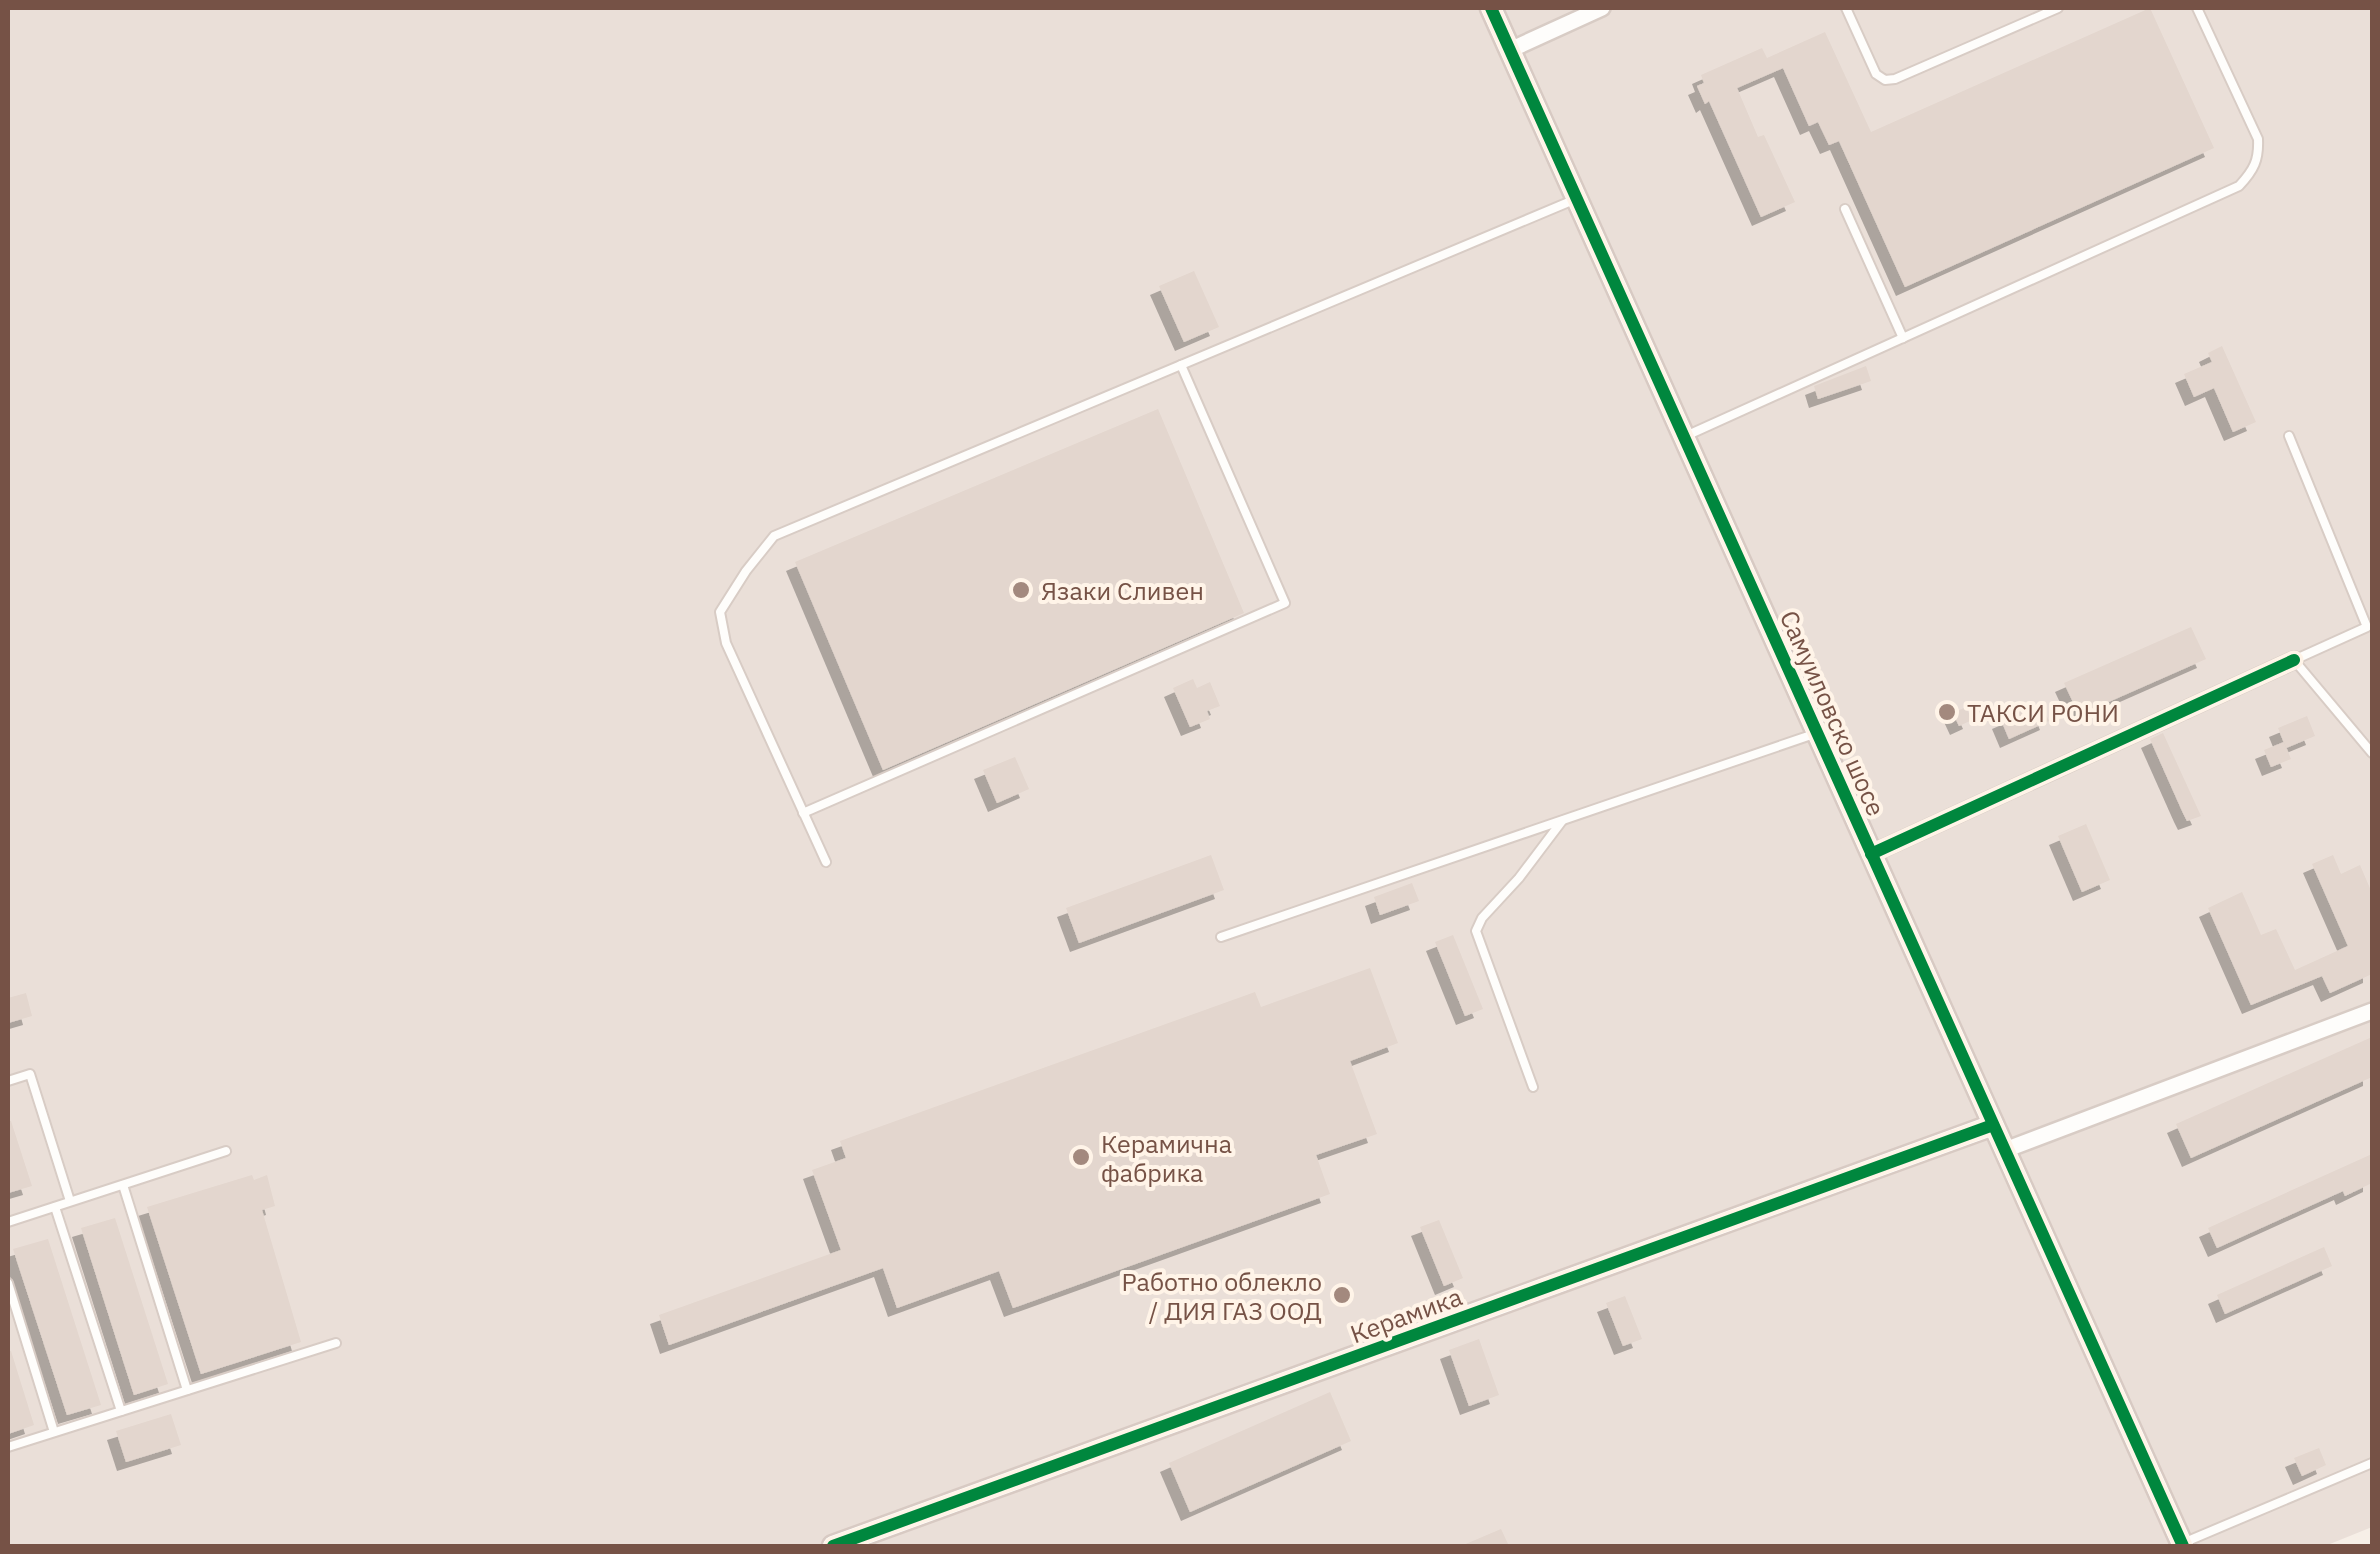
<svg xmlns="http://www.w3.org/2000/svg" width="2380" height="1554" viewBox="0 0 2380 1554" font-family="'IBM Plex Sans',sans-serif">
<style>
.industrial{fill:#eadfd8}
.building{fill:#e3d6ce;filter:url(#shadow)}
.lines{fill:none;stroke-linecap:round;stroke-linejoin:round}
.lane-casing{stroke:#d8ccc5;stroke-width:12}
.street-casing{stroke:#d8ccc5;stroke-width:20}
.secondary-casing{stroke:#d8cac3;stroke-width:25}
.lane{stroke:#fefdfb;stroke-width:8}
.street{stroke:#fefdfb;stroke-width:15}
.secondary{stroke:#fefdfb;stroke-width:20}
.cycleway-casing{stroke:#fff4e8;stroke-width:19}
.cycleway{stroke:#00873e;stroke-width:12}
.poi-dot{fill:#a3897e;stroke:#fff4e8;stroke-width:4}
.labels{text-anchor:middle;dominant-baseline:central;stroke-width:8;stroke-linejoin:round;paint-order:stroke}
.poi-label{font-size:25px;fill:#765246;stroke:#fff4e8;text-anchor:start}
.street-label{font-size:25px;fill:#765246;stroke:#fff4e8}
</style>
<defs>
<filter id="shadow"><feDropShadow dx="-9" dy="9" stdDeviation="0" flood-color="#0004"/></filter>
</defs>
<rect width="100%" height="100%" fill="#f7efe7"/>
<polygon class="industrial" points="8,8 2372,8 2372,1527 2325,1546 8,1546"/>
<g class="building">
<polygon points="2150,8 2214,148 1905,287 1839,141 1829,145 1818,122 1809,126 1783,68 1737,88 1758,137 1764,135 1795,202 1761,217 1709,101 1705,104 1697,86 1704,83 1701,75 1762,48 1767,58 1825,32 1871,132"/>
<polygon points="1194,271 1219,327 1184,342 1159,286"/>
<polygon points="2222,346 2256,422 2233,432 2214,388 2194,397 2184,374 2212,362 2208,353"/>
<polygon points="1866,366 1871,381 1818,399 1814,386"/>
<polygon points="1158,409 1244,613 883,770 795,562"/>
<polygon points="2191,627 2206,659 2079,715 2064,683"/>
<polygon points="1193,679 1197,688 1210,682 1220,706 1207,711 1210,719 1190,727 1173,688"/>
<polygon points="2041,703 2049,721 2009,739 2001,720"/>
<polygon points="1966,707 1972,720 1959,726 1953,713"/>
<polygon points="2307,716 2315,736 2286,748 2278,728"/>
<polygon points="2163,733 2201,816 2187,821 2183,813 2150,739"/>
<polygon points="2284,742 2291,759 2271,767 2264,750"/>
<polygon points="1015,757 1029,789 997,803 983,770"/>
<polygon points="2086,824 2110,880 2082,892 2058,836"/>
<polygon points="1211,855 1224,890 1079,943 1066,908"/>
<polygon points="2333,855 2341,874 2360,865 2372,893 2372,974 2330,993 2322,976 2251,1005 2208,908 2242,892 2261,935 2276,929 2295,970 2348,946 2312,864"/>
<polygon points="1412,883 1419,901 1380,915 1374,897"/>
<polygon points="1453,935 1483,1009 1465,1016 1435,942"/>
<polygon points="1370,968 1398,1043 1350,1061 1377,1134 1316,1155 1330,1194 1013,1308 999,1271 897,1308 883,1268 669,1345 659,1315 841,1250 812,1170 846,1158 840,1141 1255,992 1261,1007"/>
<polygon points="26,993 32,1016 8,1023 8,998"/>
<polygon points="2372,1037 2372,1077 2191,1158 2176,1124"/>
<polygon points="8,1121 11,1121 32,1186 8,1193"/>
<polygon points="2372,1154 2372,1183 2345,1196 2343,1191 2217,1248 2208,1228"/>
<polygon points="252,1175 254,1180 267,1175 275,1206 262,1210 301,1342 201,1374 147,1207"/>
<polygon points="115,1218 168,1384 134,1395 81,1228"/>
<polygon points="1439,1220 1463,1278 1444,1286 1420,1227"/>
<polygon points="48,1239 101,1405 67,1415 13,1249"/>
<polygon points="2324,1247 2332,1266 2225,1314 2217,1295"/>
<polygon points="1625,1296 1642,1339 1623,1346 1606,1303"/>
<polygon points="1479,1339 1499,1395 1469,1406 1449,1350"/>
<polygon points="11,1351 34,1425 8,1434 8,1352"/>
<polygon points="1330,1392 1351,1441 1190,1512 1169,1463"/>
<polygon points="171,1414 181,1445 126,1462 116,1431"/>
<polygon points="2319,1448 2326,1465 2302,1476 2294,1458"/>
<polygon points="1501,1529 1509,1546 1461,1546"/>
</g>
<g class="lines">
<defs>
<g id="lane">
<polyline points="1846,8 1876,74 1885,80 1895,79 2058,8"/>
<polyline points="1845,209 1903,338"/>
<path d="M 1688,435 L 2239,186 C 2254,170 2259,160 2258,139 L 2197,8"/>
<polyline points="2289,436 2367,627 2294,660 2372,753"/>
<polyline points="803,813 1285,603 1181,365"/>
<polyline points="826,862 726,643 720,612 746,571 774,536 1576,199"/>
<polyline points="1221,937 1817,733"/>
<polyline points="8,1081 30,1074 70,1201"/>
<polyline points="1533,1087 1476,931 1482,918 1519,878 1562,821"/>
<polyline points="123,1185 187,1390"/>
<polyline points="55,1207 121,1411"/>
<polyline points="8,1222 226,1151"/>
<polyline points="8,1283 54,1432"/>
<polyline points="8,1447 336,1343"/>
<polyline points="2183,1543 2372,1463"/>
</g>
<g id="street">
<polyline points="1510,50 1602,8"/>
<polyline points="1871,854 2294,660"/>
<polyline points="2005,1150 2372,1011"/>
</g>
<g id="secondary">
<polyline points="1491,8 2183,1546"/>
<polyline points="833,1546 1993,1125"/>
</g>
</defs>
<use href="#lane" class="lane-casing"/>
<use href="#street" class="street-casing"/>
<use href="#secondary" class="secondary-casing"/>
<use href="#lane" class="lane"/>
<use href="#street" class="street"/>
<use href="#secondary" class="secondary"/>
<defs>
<g id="cycleway">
<polyline points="1491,8 2183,1546"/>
<polyline points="1871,854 2294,660"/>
<polyline points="833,1546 1993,1125"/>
</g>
</defs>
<use href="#cycleway" class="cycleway-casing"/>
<use href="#cycleway" class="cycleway"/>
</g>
<g class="poi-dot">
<circle cx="1021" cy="590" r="10"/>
<circle cx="1947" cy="712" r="10"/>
<circle cx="1081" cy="1157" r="10"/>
<circle cx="1342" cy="1295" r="10"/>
</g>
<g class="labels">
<g class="poi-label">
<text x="1041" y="590">Язаки Сливен</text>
<text x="1967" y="712">ТАКСИ РОНИ</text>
<text x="1101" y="1143">Керамична<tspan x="1101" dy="29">фабрика</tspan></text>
<text x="1322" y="1281" text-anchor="end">Работно облекло<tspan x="1322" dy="29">/ ДИЯ ГАЗ ООД</tspan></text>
</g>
<g class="street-label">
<text transform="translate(1833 713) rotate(66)">Самуиловско шосе</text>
<text transform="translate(1406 1315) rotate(-20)">Керамика</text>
</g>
</g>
<rect width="2380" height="1554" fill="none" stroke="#765246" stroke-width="20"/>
</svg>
